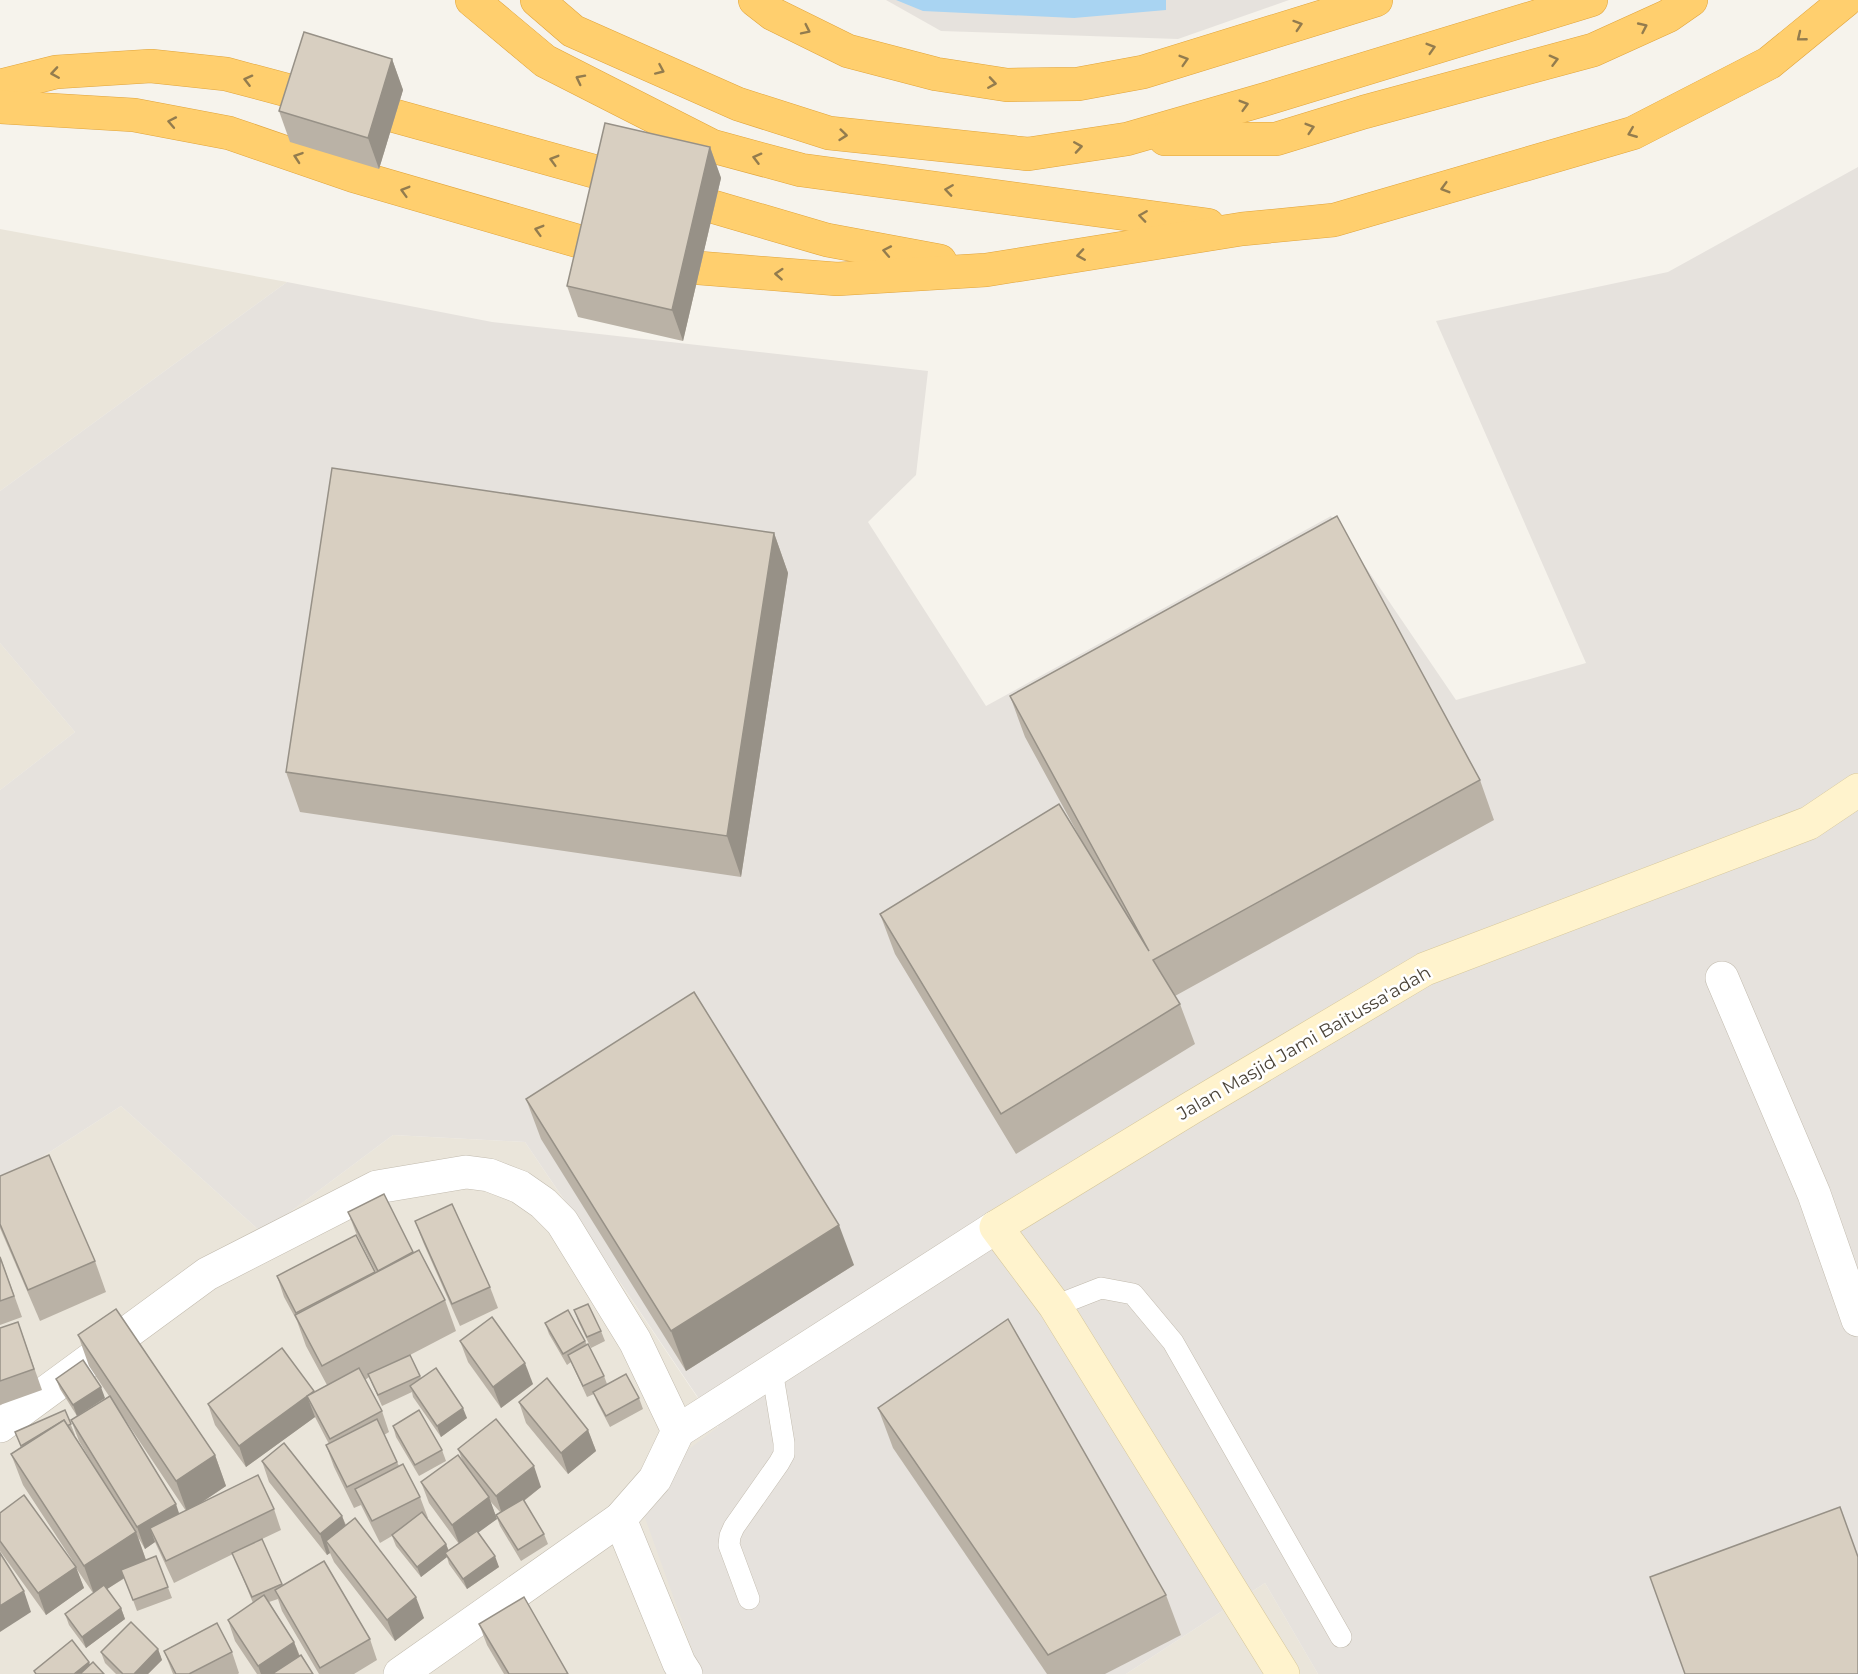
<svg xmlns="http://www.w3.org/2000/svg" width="1858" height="1674" viewBox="0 0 1858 1674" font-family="Montserrat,sans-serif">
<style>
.residential{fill:#eae5da}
.industrial{fill:#e6e2dd}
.water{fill:#a9d4f2}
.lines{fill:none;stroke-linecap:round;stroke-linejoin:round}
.lane-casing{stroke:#c2bbae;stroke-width:22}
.street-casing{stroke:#c2bbae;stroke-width:34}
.secondary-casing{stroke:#d6c79b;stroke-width:34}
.highway-casing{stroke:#e0a43c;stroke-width:34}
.lane{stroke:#fff;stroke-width:21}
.street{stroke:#fff;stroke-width:33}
.secondary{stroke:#fff3cd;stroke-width:33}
.highway{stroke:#ffcf6e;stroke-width:33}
.wall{fill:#bab2a6;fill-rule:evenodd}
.shaded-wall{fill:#979187}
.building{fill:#d8cfc1;stroke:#979187;stroke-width:1.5}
.oneway{stroke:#937c4e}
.labels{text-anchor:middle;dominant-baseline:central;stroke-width:5;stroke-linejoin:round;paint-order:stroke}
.street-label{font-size:18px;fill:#4b4439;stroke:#fff}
</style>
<rect width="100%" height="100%" fill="#f6f3ec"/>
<g class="residential">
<polygon points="0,229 287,282 0,491"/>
<polygon points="0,643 75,732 0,790"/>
<polygon points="121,1106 262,1233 393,1135 525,1142 718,1428 701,1674 0,1674 0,1184"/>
<polygon points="1265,1583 1318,1674 1126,1674"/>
</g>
<g class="industrial">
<polygon points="886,0 1289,0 1178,39 941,31"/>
<polygon points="1858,167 1858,1674 1318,1674 1265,1583 1126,1674 701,1674 635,1490 718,1427 525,1142 393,1135 262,1233 121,1106 0,1184 0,790 75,732 0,643 0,491 287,282 492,322 928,371 916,475 868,522 986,706 1331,516 1456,700 1586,663 1436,321 1668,272"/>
</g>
<polygon class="water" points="896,0 1166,0 1166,10 1074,18 923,11"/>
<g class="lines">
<defs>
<g id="lane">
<polyline points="1055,1306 1101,1288 1133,1294 1173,1342 1341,1637"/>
<polyline points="749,1599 729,1545 730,1536 734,1527 779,1463 784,1454 784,1443 772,1370"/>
</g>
<g id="street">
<polyline points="1722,978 1814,1194 1858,1320"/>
<polyline points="0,1426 207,1274 377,1187 466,1172 489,1175 520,1187 543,1203 562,1222 635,1341 678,1431"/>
<polyline points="620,1519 679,1663 686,1674"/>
<polyline points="400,1674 620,1519 655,1479 678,1431 996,1227"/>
</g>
<polyline id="secondary" points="1283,1674 1055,1306 996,1227 1191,1108 1425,969 1809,823 1858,790"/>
<g id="highway">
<polyline points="472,0 545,61 712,146 801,170 1208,225"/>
<polyline points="537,0 573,31 738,104 829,133 1028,154 1127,139 1266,99 1591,0"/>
<polyline points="755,0 773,14 848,51 936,74 1007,85 1078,84 1143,72 1376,0"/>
<polyline points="0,86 56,72 151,66 226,74 305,95"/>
<polyline points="0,107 134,115 229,133 354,176 595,246"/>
<polyline points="395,116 611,176"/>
<polyline points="1165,139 1276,139 1364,112 1593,50 1668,16 1691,0"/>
<polyline points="714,207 827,240 940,261"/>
<polyline points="699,268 837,279 986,270 1242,229 1334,220 1633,133 1769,63 1846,0"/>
</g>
</defs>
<use href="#lane" class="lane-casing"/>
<use href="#street" class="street-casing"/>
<use href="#secondary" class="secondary-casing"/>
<use href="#highway" class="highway-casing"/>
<use href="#lane" class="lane"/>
<use href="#street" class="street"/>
<use href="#secondary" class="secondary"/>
<use href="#highway" class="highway"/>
</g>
<g class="wall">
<polygon points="392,59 403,90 379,169 290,142 279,111"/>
<polygon points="710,147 721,178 683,341 578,317 567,286"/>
<polygon points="774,533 788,573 741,877 300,812 286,772"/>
<polygon points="1010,696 1480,780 1494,820 1175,996 1180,1004 1195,1044 1016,1154 895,954 880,914 1084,845 1025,737"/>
<polygon points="526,1099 854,1265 686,1371 541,1139"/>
<polygon points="0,1176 95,1261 106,1292 40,1321 0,1228"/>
<polygon points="348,1212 413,1252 445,1300 456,1331 410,1355 421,1378 467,1418 441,1437 413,1397 412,1392 382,1406 369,1377 365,1380 382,1411 389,1432 384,1435 399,1466 420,1497 428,1518 426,1518 446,1544 449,1551 459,1544 429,1503 421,1482 463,1462 458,1449 541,1487 524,1501 544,1534 548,1544 521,1561 500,1526 496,1515 500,1512 490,1501 497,1519 478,1532 499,1567 467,1589 449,1564 447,1557 421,1577 396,1546 392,1536 380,1543 361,1505 354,1508 334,1467 326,1445 329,1444 315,1417 246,1467 215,1425 208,1404 314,1391 314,1392 327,1385 306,1346 297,1321 284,1297 277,1276 376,1272 356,1233"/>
<polygon points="415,1221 490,1287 498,1308 460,1326 423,1242"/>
<polygon points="0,1256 22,1317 0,1325"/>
<polygon points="574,1310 601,1331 605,1341 591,1348 578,1321"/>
<polygon points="18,1322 42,1390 0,1405 0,1328"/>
<polygon points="545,1323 585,1341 604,1376 607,1384 639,1398 643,1409 610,1427 597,1402 594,1394 587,1397 571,1362 567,1365 549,1334"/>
<path d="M 78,1335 L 215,1455 L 226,1486 L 201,1503 L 274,1509 L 281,1530 L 262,1539 L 283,1586 L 370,1639 L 377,1660 L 354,1674 L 319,1674 L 282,1611 L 278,1599 L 269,1602 L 294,1642 L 300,1656 L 313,1674 L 257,1674 L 235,1641 L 228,1620 L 253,1603 L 233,1554 L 174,1583 L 155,1542 L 145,1549 L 138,1537 L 146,1560 L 156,1556 L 172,1598 L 137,1611 L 125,1578 L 107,1589 L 121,1608 L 125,1619 L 86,1648 L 69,1625 L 65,1614 L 93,1593 L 76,1568 L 84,1588 L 46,1615 L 0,1551 L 0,1513 L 74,1563 L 23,1485 L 11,1454 L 21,1447 L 15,1432 L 65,1410 L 75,1435 L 74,1435 L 110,1493 L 79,1441 L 71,1420 L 109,1396 L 89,1366 ZM 120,1412 L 186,1511 L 179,1514 Z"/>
<polygon points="460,1341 533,1384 501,1408 468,1362"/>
<polygon points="56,1379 105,1398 77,1416 60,1389"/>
<polygon points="519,1402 588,1430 596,1451 568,1474 526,1423"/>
<polygon points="878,1408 1166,1595 1181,1635 1105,1674 1047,1674 893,1448"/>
<polygon points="393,1426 442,1450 446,1461 419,1476 396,1437"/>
<polygon points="262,1461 342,1516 346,1525 424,1618 395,1641 334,1562 330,1553 327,1555 269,1482"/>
<polygon points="479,1624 568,1674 504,1674 487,1645"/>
<polygon points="158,1649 162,1660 148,1674 116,1674 105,1663 101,1652"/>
<polygon points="164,1651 232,1652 239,1673 238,1674 173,1674"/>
</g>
<g class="shaded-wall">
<polygon points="392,59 403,90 379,169 368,138"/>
<polygon points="710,147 721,178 683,341 672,310"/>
<polygon points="774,533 788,573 741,877 727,836"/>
<polygon points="839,1225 854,1265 686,1371 671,1331"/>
<polygon points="525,1363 533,1384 501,1408 493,1387"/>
<polygon points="101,1387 105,1398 77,1416 73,1405"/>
<polygon points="314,1391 321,1412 307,1396 315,1417 246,1467 239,1446"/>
<polygon points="463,1408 467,1418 441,1437 437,1426"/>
<polygon points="588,1430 596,1451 568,1474 561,1453"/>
<polygon points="215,1455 226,1486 187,1512 176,1481"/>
<polygon points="534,1466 541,1487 503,1517 496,1496"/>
<polygon points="489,1497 497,1519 460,1546 452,1525"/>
<polygon points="176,1504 183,1525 150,1528 155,1542 145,1549 137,1527"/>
<polygon points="342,1516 350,1538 326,1541 330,1553 327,1555 320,1534"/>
<polygon points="136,1532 147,1563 95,1597 84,1566"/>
<polygon points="446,1544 450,1555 445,1553 447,1557 421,1577 417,1567"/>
<polygon points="495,1556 499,1567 467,1589 463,1579"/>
<polygon points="76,1567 84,1588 46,1615 38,1593"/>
<polygon points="24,1591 31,1612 0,1632 0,1606"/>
<polygon points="416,1597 424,1618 395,1641 387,1620"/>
<polygon points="121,1608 125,1619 86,1648 82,1637"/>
<polygon points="294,1642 302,1663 286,1674 261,1674 258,1666"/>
<polygon points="158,1649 162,1660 148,1674 134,1674"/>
<polygon points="89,1662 93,1672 91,1674 74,1674"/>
</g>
<g class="building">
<polygon points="304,32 392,59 368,138 279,111"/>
<polygon points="605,123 710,147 672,310 567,286"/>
<polygon points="332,468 774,533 727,836 286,772"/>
<polygon points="1337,516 1480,780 1153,960 1180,1004 1001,1114 880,914 1059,804 1149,951 1010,696"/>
<polygon points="694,992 839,1225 671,1331 526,1099"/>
<polygon points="49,1155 95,1261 28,1290 0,1224 0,1176"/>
<polygon points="384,1194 413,1252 378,1271 348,1212"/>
<polygon points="452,1204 490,1287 452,1304 415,1221"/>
<polygon points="356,1235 375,1272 296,1313 277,1276"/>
<polygon points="419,1250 445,1300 322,1366 295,1315"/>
<polygon points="0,1257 14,1296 0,1301"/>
<polygon points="588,1304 601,1331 587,1337 574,1310"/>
<polygon points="116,1309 215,1455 176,1481 78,1335"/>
<polygon points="568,1310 585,1341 563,1354 545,1323"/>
<polygon points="492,1317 525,1363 493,1387 460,1341"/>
<polygon points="1008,1319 1166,1595 1048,1655 878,1408"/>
<polygon points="18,1322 34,1369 0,1381 0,1328"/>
<polygon points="588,1344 604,1376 583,1386 568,1355"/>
<polygon points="282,1348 314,1391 239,1446 208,1404"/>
<polygon points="410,1355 420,1376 378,1395 368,1374"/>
<polygon points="83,1360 101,1387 73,1405 56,1379"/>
<polygon points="359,1368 382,1411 330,1439 307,1396"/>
<polygon points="436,1368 463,1408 437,1426 410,1386"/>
<polygon points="626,1374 639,1398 606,1416 593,1392"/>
<polygon points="547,1378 588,1430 561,1453 519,1402"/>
<polygon points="110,1396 176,1504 137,1527 71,1420"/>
<polygon points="65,1410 71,1424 67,1426 64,1420 21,1446 15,1432"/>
<polygon points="419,1410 442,1450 415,1465 393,1426"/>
<polygon points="377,1419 397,1462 347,1487 326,1445"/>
<polygon points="496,1419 534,1466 496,1496 458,1449"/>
<polygon points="64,1420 136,1532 84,1566 11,1454"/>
<polygon points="284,1443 342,1516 320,1534 262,1461"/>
<polygon points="458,1455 489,1497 452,1525 421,1482"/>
<polygon points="403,1464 420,1497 372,1521 355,1489"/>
<polygon points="258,1475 274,1509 166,1561 150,1528"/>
<polygon points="24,1495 76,1567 38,1593 0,1541 0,1513"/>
<polygon points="523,1499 544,1534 518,1550 496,1515"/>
<polygon points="1840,1507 1858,1557 1858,1674 1685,1674 1650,1577"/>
<polygon points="422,1512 446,1544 417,1567 392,1535"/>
<polygon points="355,1518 416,1597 387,1620 326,1541"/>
<polygon points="477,1531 495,1556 463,1579 445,1553"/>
<polygon points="262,1539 282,1584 252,1597 232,1553"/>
<polygon points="0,1553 24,1591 0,1606"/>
<polygon points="156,1556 168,1587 133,1600 121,1570"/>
<polygon points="324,1561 370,1639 320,1668 275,1590"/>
<polygon points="104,1585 121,1608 82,1637 65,1614"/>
<polygon points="264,1595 294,1642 258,1666 228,1620"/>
<polygon points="524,1597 568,1674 509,1674 479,1624"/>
<polygon points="131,1622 158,1649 134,1674 123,1674 101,1652"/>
<polygon points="217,1623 232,1652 189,1674 176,1674 164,1651"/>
<polygon points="72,1640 89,1662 74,1674 36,1674 34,1671"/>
<polygon points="301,1655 313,1674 272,1674"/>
<polygon points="93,1662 104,1674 80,1674"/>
</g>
<defs><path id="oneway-chevron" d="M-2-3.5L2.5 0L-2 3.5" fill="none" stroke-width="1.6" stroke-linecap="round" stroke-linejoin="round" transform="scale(1.5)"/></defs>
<g class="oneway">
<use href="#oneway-chevron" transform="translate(1298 25) rotate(-18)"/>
<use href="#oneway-chevron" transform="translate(1643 27) rotate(-25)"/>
<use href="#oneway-chevron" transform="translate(806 30) rotate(26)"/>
<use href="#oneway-chevron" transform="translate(1801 37) rotate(141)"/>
<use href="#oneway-chevron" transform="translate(1431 48) rotate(-17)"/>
<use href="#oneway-chevron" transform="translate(1184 60) rotate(-17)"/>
<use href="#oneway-chevron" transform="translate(1554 60) rotate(-15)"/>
<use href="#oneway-chevron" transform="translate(660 70) rotate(24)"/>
<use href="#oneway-chevron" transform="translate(55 73) rotate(171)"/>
<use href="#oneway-chevron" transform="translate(580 79) rotate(-153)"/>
<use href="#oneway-chevron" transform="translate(248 80) rotate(-166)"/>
<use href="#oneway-chevron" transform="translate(992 83) rotate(9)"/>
<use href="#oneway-chevron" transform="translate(1244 105) rotate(-16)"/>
<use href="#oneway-chevron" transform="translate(172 122) rotate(-169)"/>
<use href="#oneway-chevron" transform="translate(1310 128) rotate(-17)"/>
<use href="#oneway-chevron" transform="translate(1632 133) rotate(158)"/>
<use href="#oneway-chevron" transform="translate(843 135) rotate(6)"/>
<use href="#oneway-chevron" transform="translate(1078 147) rotate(-9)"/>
<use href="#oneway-chevron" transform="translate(298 157) rotate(-161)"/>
<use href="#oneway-chevron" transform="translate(757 158) rotate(-165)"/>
<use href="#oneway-chevron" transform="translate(554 160) rotate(-164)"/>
<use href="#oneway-chevron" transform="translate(1445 188) rotate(164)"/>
<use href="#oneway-chevron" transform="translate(949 190) rotate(-172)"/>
<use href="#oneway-chevron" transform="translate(405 191) rotate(-164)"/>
<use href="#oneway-chevron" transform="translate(1143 216) rotate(-172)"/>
<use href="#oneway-chevron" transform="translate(539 230) rotate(-164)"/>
<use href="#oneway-chevron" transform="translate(887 251) rotate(-169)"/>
<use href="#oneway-chevron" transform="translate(1081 255) rotate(171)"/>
<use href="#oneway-chevron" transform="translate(779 274) rotate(-176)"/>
</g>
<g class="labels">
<g class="street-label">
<text transform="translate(1304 1043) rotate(-30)">Jalan Masjid Jami Baitussa'adah</text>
</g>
</g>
</svg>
